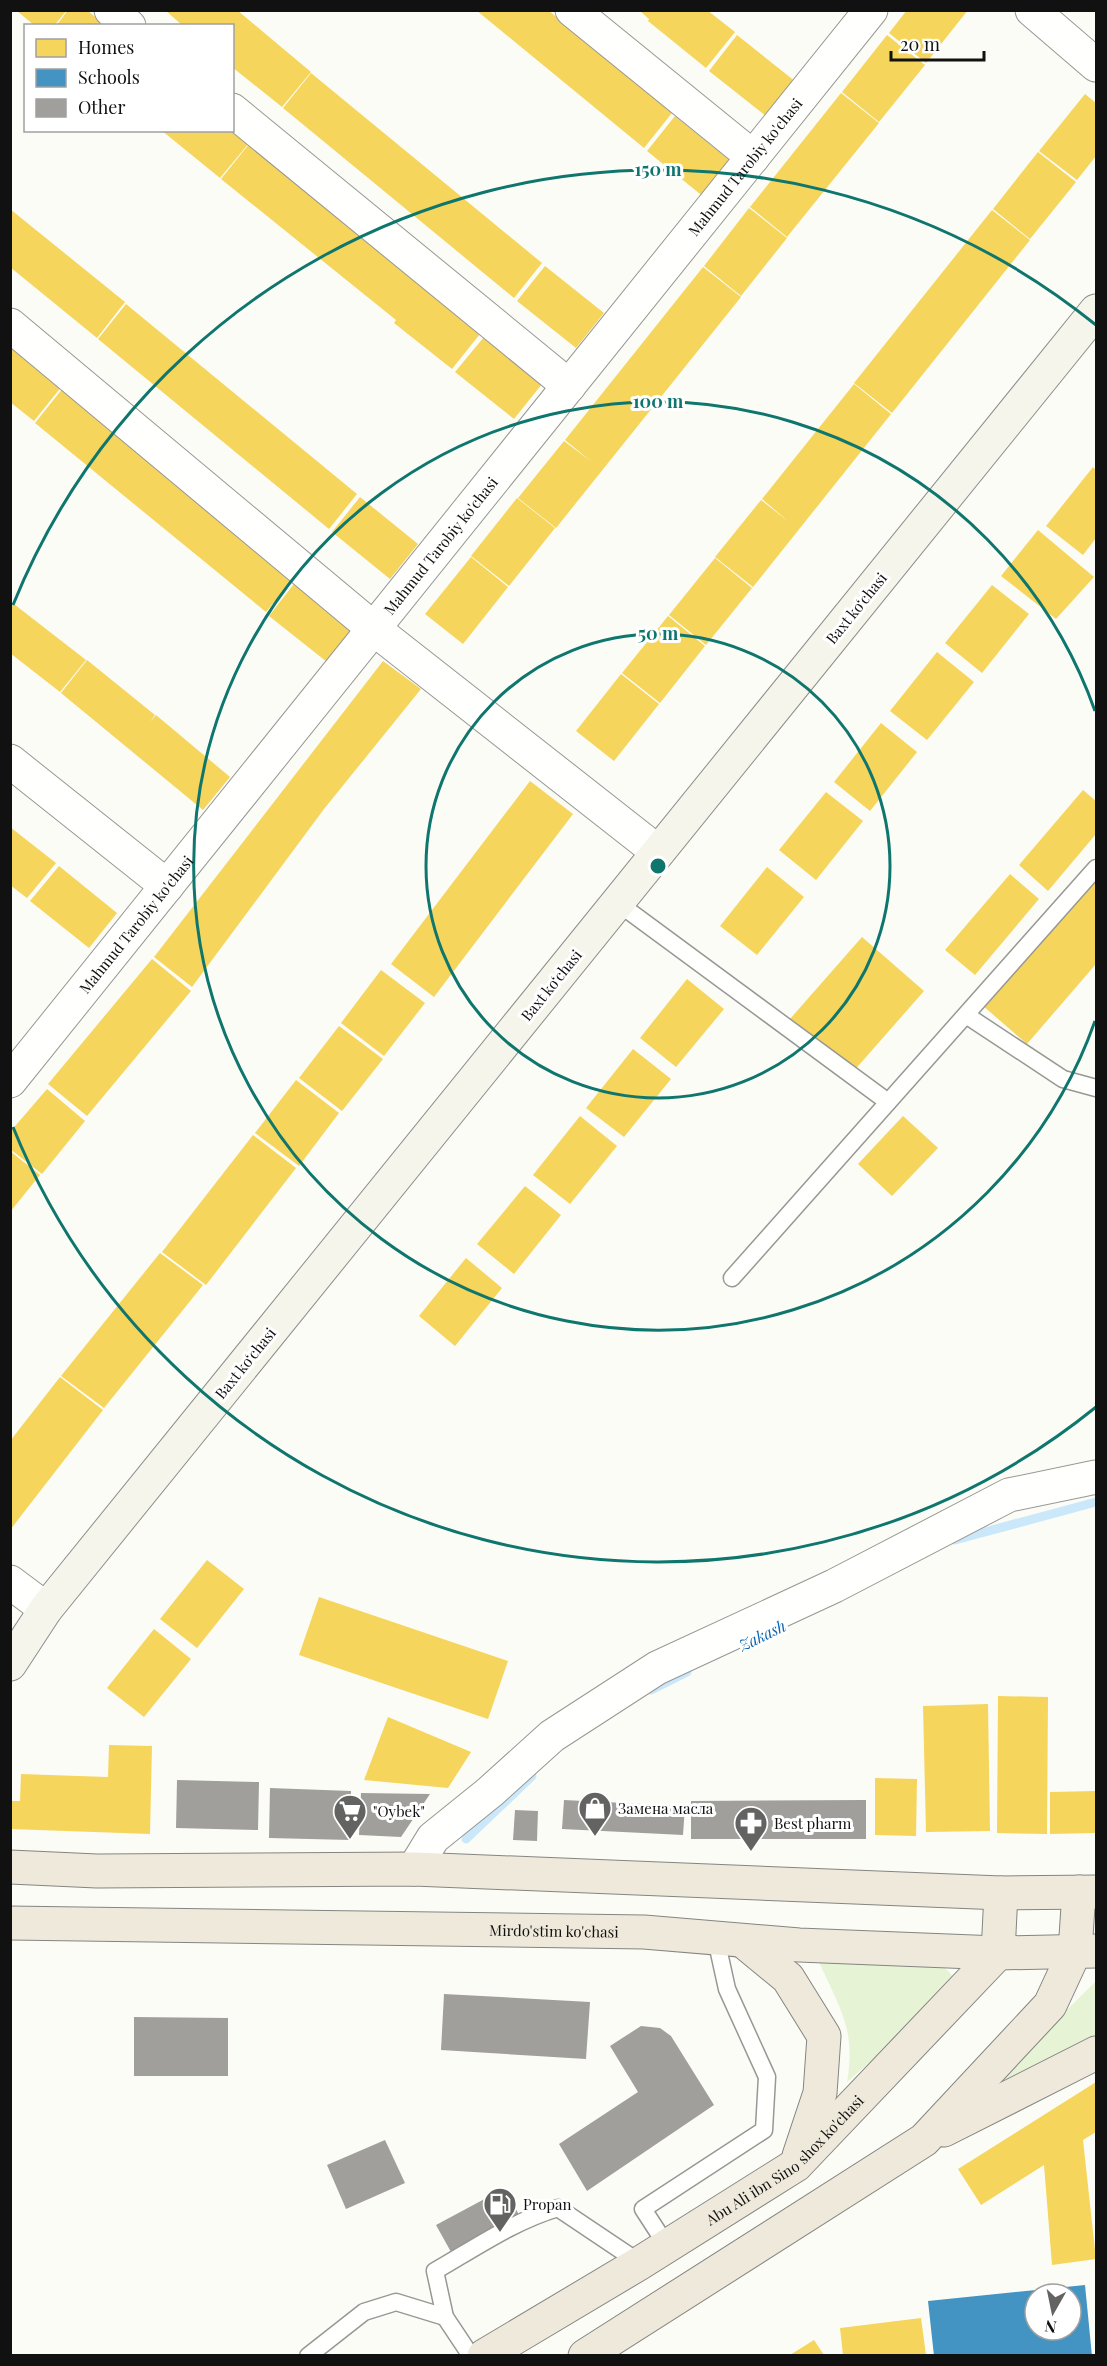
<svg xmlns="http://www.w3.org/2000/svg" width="1107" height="2366" viewBox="0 0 1107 2366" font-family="'Playfair Display',serif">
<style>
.green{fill:#e6f4d5}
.homes{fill:#f6d55c}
.schools{fill:#4393c3;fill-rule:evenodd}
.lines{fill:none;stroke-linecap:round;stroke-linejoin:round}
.stream{stroke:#cae8fa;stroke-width:9}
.building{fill:#a19f9c}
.service-casing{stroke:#979795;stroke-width:19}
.minor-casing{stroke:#979795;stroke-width:35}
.secondary-casing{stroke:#8d8d8b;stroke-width:35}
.primary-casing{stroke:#848482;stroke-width:35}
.service{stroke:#fffffe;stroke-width:16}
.minor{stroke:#fffffe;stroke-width:33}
.secondary{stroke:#f6f5eb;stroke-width:33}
.primary{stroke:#eee9da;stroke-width:33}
.ring{fill:none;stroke:#0f766e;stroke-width:3}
.labels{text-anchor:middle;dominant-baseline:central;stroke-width:6;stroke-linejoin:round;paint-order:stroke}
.street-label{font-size:15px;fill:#111;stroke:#fff}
.poi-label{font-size:15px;fill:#111;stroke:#fff;text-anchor:start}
.water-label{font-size:16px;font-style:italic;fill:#0c66b0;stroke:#fff}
.centre{fill:#0f766e;stroke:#fff;stroke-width:3}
.ring-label{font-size:18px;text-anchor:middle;font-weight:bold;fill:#0f766e;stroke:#fff;stroke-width:6;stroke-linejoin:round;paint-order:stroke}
</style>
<rect width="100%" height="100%" fill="#fcfcf7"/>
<g class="green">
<path d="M 819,1962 L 942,1966 C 952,1974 956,1977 952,1990 L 847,2082 C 856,2029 840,2009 819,1962 Z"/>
<polygon points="1096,1981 1096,2035 983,2093"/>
</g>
<g class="homes">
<polygon points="16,10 67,10 54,26 35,26"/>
<polygon points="68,10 87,10 106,26 56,26"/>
<polygon points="165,10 237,10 311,72 282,107 232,67 232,26 183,26"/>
<polygon points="476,10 548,10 672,113 644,148"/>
<polygon points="639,10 707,10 735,32 706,68 648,21 649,19"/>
<polygon points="907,10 968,10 926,63 889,33"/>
<polygon points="737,35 796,82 767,117 709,71"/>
<polygon points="887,35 925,65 879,122 842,92"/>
<polygon points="311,73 542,263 514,298 283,108"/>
<polygon points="841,93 879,123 787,237 750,207"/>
<polygon points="1085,94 1096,103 1096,156 1077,180 1039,151"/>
<polygon points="675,116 733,163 705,198 647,151"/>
<polygon points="161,130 232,130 249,143 220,178"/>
<polygon points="249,144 480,334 452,369 394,323 396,320 221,179"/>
<polygon points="1038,152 1076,182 1030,239 993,209"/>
<polygon points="749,208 787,238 741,296 704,266"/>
<polygon points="10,209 125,302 97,338 10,267"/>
<polygon points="992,210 1030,240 892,413 854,383"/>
<polygon points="545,266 604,313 576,348 517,301"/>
<polygon points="703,267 741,297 556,528 518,498 564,441 592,462 565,440"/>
<polygon points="126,304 357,494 329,529 98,339"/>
<polygon points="484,337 542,384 514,419 455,372"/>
<polygon points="10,345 62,386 34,421 10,402"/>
<polygon points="854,384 891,414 753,587 715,557 761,500 789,522 762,499"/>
<polygon points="63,388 294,578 266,612 35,423"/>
<polygon points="1093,467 1096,470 1096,538 1083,555 1046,526"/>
<polygon points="360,497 418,544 390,579 332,532"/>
<polygon points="517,498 555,528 509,586 471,556"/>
<polygon points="1038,530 1094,577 1056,619 1001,576"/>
<polygon points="471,557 508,587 463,644 425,614"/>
<polygon points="715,558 752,588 706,645 669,615"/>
<polygon points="297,580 356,627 327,662 269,616"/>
<polygon points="992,585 1029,614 982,673 945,643"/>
<polygon points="10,601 86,660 60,692 10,653"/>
<polygon points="668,616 705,646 660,703 622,673"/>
<polygon points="937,652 974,682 927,740 890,711"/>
<polygon points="87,660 155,715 150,722 156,715 230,777 203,810 61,693"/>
<polygon points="383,661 421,689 324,809 192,987 154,957"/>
<polygon points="621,674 659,704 614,761 576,731"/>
<polygon points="881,723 917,752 870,811 834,782"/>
<polygon points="530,781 573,814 434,997 391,964"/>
<polygon points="1083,790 1096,801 1096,834 1048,891 1019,865"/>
<polygon points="826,792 863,821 816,880 779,850"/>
<polygon points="10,827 56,863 27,898 10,885"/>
<polygon points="59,866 117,913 89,948 30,901"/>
<polygon points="767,867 804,897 757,955 720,926"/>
<polygon points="1010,874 1039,899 975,975 945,950"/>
<polygon points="1096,874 1096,964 1027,1044 982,1005"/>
<polygon points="862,937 924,991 852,1073 790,1019"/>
<polygon points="152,959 191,991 87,1116 48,1084"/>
<polygon points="381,970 425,1003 384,1056 341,1023"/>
<polygon points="687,979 724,1009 676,1067 640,1038"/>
<polygon points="339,1026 383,1059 342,1111 299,1078"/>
<polygon points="633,1049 671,1079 624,1137 586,1108"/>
<polygon points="296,1080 339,1113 299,1166 255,1133"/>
<polygon points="47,1089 85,1121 42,1174 10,1149 10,1132"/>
<polygon points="580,1116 617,1146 570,1204 533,1175"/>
<polygon points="903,1116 938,1148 892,1196 858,1164"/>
<polygon points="253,1135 296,1168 206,1285 162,1252"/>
<polygon points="10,1151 40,1175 10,1212"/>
<polygon points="525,1186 561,1215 514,1274 477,1244"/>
<polygon points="160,1253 203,1285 104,1408 61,1376"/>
<polygon points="466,1258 502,1288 455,1346 419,1316"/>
<polygon points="60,1377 103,1410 10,1530 10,1441"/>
<polygon points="207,1560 244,1589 197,1648 160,1619"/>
<polygon points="319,1597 508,1661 488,1719 299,1655"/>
<polygon points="154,1629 191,1659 144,1717 107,1688"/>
<polygon points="998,1696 1048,1697 1047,1834 997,1833"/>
<polygon points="988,1704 990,1831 926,1832 923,1706"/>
<polygon points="388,1717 471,1752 448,1788 364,1780"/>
<polygon points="109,1745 152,1746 150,1834 10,1829 10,1801 20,1801 21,1774 108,1777"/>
<polygon points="875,1778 917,1779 916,1836 875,1835"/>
<polygon points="1095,1791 1095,1833 1050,1834 1050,1792"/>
<polygon points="1096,2082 1096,2132 1083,2140 1096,2259 1052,2265 1044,2165 981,2205 958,2169"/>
<polygon points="921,2318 926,2355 843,2355 840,2328"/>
<polygon points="814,2340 824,2355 790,2355"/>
</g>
<path class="schools" d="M 1085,2285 L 1092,2356 L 934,2356 L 928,2301 ZM 1035,2294 L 1071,2294 L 1071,2330 L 1035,2330 Z"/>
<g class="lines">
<g class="stream">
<polyline points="955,1540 1096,1502"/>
<polyline points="651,1690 687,1672"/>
<polyline points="466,1839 532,1776"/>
</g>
</g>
<g class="building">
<polygon points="177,1780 259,1782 258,1830 176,1828"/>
<polygon points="270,1788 351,1791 350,1840 269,1838"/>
<polygon points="361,1793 430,1794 401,1837 359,1835"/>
<polygon points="564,1800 685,1806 683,1835 562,1829"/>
<polygon points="866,1800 866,1839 691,1839 691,1801"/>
<polygon points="515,1810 538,1811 537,1841 513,1840"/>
<polygon points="444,1994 590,2002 586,2059 441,2050"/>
<polygon points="134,2017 228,2018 228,2076 134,2076"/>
<polygon points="641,2026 660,2028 671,2036 714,2105 587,2191 559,2144 638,2092 610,2046"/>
<polygon points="385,2140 405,2183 346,2209 327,2165"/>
<polygon points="505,2188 519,2215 451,2252 436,2225"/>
</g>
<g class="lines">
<defs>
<g id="service">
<polyline points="618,903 888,1102"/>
<polyline points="966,1015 1063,1079 1096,1088"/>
<polyline points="732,1278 1096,868"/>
<polyline points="667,2246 643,2209 764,2130 767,2077 727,1989 716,1939"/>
<polyline points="308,2356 364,2312 396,2302 445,2317"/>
<path d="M 471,2356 L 445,2317 L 435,2271 C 475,2248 514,2221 558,2208 L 640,2263"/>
</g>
<g id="minor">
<polyline points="111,10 129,26"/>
<polyline points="572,10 753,157"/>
<polyline points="1032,10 1096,65"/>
<polyline points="232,110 569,386"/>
<polyline points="10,325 374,629 658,852"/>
<polyline points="10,761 167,886"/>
<path id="s1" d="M 10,1081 L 871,10"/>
<polyline points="10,1582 46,1609"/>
<polyline points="414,1869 433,1838 490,1792 552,1736 657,1668 834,1586 1009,1495 1096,1477"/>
</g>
<polyline id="secondary" points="10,1664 46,1609 1096,311"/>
<g id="primary">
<polyline points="10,1867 97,1871 414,1869 1001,1893 1096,1892"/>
<path id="s2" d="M 10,1923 L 644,1932 L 799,1945 L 998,1953 L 1096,1951"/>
<polyline points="743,1941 788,1978 824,2036 820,2093 799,2156"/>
<polyline points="944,2130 1096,2053"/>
<path id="s3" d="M 484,2356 L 640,2263 L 796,2165 L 998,1953 L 1001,1893"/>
<polyline points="585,2356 924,2140 1050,2005 1075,1951 1079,1892"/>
</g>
</defs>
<use href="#service" class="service-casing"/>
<use href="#minor" class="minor-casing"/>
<use href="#secondary" class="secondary-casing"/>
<use href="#primary" class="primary-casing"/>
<use href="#service" class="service"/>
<use href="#minor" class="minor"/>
<use href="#secondary" class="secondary"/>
<use href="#primary" class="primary"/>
</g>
<g class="ring">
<circle cx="658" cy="866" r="232"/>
<path d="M1095 1021A464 464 0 1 1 1095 711"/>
<path d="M1096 1407A696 696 0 0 1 13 1127M13 605A696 696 0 0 1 1096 325"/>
</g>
<defs>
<symbol id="shop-pin" viewBox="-11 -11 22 30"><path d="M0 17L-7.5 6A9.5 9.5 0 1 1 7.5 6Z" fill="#636362" stroke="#fff"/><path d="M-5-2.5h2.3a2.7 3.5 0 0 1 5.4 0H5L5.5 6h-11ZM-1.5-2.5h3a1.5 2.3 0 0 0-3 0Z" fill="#fff"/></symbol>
<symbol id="supermarket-pin" viewBox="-11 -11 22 30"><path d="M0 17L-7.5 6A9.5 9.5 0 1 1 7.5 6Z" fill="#636362" stroke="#fff"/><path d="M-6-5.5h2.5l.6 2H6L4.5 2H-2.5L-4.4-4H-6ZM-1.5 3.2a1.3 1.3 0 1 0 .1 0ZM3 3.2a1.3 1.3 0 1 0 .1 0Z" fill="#fff"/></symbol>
<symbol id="pharmacy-pin" viewBox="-11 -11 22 30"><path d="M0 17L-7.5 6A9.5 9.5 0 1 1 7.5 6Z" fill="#636362" stroke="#fff"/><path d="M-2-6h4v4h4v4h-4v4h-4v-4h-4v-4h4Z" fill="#fff"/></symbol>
<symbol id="fuel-pin" viewBox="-11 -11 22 30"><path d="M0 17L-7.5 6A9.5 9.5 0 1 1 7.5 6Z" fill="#636362" stroke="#fff"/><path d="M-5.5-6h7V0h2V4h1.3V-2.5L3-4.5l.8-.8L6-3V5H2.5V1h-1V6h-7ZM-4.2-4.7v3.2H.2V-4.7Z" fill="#fff"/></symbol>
</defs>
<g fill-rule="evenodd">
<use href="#shop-pin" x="576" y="1789" width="38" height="52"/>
<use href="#supermarket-pin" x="331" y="1792" width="38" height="52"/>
<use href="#pharmacy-pin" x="732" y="1804" width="38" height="52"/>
<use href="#fuel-pin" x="481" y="2185" width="38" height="52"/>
</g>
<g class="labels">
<g class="street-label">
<text stroke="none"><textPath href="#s1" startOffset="1173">Mahmud Tarobiy ko'chasi</textPath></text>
<text stroke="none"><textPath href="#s1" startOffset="687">Mahmud Tarobiy ko'chasi</textPath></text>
<text transform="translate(856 608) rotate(-51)">Baxt koʻchasi</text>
<text stroke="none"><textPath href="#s1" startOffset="201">Mahmud Tarobiy ko'chasi</textPath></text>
<text transform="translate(551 985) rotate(-51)">Baxt koʻchasi</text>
<text transform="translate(245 1363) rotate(-51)">Baxt koʻchasi</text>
<text stroke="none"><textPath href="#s2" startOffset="544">Mirdo'stim ko'chasi</textPath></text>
<text stroke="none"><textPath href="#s3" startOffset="360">Abu Ali ibn Sino shox ko'chasi</textPath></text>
</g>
<g class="poi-label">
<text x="618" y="1808">Замена масла</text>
<text x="373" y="1811">"Oybek"</text>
<text x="774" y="1823">Best pharm</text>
<text x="523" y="2204">Propan</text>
</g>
<g class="water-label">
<text transform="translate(762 1635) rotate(-26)">Zakash</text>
</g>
</g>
<circle cx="658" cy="866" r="9" class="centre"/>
<g class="ring-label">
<text x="658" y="176">150 m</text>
<text x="658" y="408">100 m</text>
<text x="658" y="640">50 m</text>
</g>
<rect width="1107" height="2366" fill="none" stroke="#111111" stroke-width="24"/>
<rect x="24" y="24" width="210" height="108" fill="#ffffff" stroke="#a0a0a0" stroke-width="1.5"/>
<rect x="36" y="39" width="30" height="18" fill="#f6d55c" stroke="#a0a0a0" stroke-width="1.5"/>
<text x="78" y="54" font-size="18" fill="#111111">Homes</text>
<rect x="36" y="69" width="30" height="18" fill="#4393c3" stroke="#a0a0a0" stroke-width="1.5"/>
<text x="78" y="84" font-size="18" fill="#111111">Schools</text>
<rect x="36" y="99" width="30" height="18" fill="#a19f9c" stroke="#a0a0a0" stroke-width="1.5"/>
<text x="78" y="114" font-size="18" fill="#111111">Other</text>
<g transform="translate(1053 2312) rotate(189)"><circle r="28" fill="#ffffff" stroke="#a0a0a0" stroke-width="1.5"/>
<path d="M0-4.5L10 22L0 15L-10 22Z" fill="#636362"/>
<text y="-9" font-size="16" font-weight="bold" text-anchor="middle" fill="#111111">N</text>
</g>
<path d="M891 51v9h93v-9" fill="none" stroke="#111111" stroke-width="3"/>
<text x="900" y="51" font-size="18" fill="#111111" stroke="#ffffff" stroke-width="4.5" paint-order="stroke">20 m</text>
</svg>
